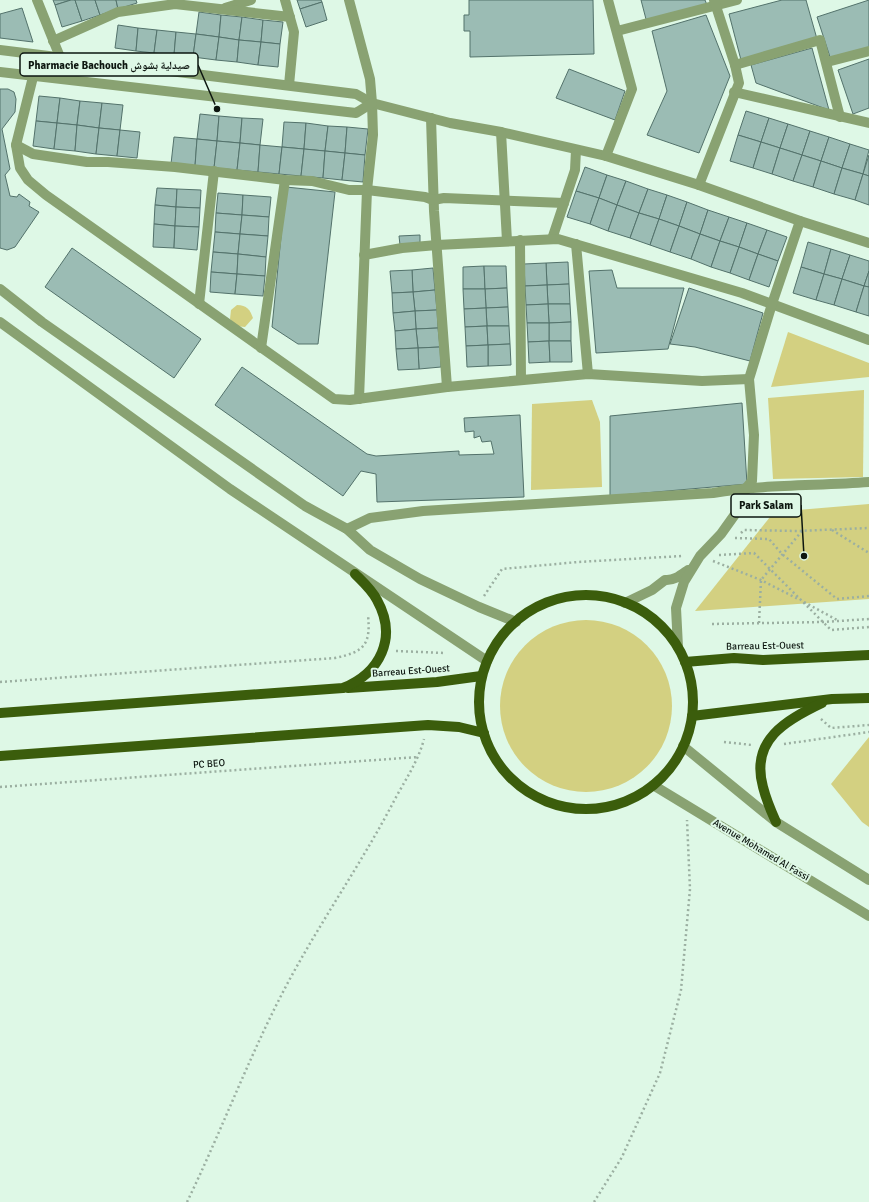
<svg xmlns="http://www.w3.org/2000/svg" width="869" height="1202" viewBox="0 0 869 1202" font-family="Signika,'Noto Naskh Arabic',sans-serif">
<style>
.green{fill:#d3d081}
.building{fill:#9bbcb4;stroke:#53726b}
.lines{fill:none;stroke-linecap:round;stroke-linejoin:round}
.path{stroke:#9bafa1;stroke-width:2.5;stroke-dasharray:2 3;stroke-linecap:butt}
.minor{stroke:#89a272;stroke-width:10}
.major{stroke:#3b5d0c;stroke-width:10}
.labels{text-anchor:middle;dominant-baseline:central;stroke-width:4;stroke-linejoin:round;paint-order:stroke}
.street-label{font-size:10px;fill:#0d1610;stroke:#def8e6}
.leader{fill:none;stroke:#0d1610;stroke-width:1.5}
.callout-dot{fill:#0d1610;stroke:#def8e6;stroke-width:1.5}
.callout{fill:#def8e6;stroke:#0d1610;stroke-width:1.5}
.callout-label{font-size:11px;text-anchor:middle;font-weight:bold;fill:#0d1610}
</style>
<rect width="100%" height="100%" fill="#def8e6"/>
<g class="green">
<path d="M 237,305 C 247,305 250,310 253,318 L 245,327 L 236,326 L 230,319 L 231,310 Z"/>
<polygon points="788,332 869,363 869,377 771,387"/>
<polygon points="864,390 863,477 773,479 768,398"/>
<polygon points="592,400 600,422 602,487 531,490 532,404"/>
<polygon points="869,504 869,599 695,611 774,512"/>
<circle cx="586" cy="706" r="86"/>
<polygon points="869,737 869,827 862,822 831,784"/>
</g>
<g class="building">
<polygon points="53,0 71,0 55,5"/>
<polygon points="71,0 75,0 82,21 62,27 55,5"/>
<polygon points="75,0 95,0 100,15 82,21"/>
<polygon points="95,0 116,0 118,9 100,15"/>
<polygon points="116,0 136,0 137,3 118,9"/>
<polygon points="297,0 321,0 322,2 300,9"/>
<polygon points="469,0 593,0 594,54 470,57 470,31 464,31 464,15 469,15"/>
<polygon points="641,0 705,0 707,5 647,23"/>
<polygon points="782,0 806,0 817,39 741,60 729,14"/>
<polygon points="869,0 869,47 831,60 817,17"/>
<polygon points="322,2 327,20 306,27 300,9"/>
<polygon points="22,8 33,42 0,38 0,14"/>
<polygon points="199,12 221,15 219,37 196,34"/>
<polygon points="221,15 242,17 239,40 219,37"/>
<polygon points="706,15 730,76 699,153 647,135 667,91 652,31"/>
<polygon points="242,17 263,20 261,42 239,40"/>
<polygon points="263,20 283,22 280,44 261,42"/>
<polygon points="118,25 138,28 136,51 115,48"/>
<polygon points="138,28 157,30 154,53 136,51"/>
<polygon points="157,30 176,32 174,55 154,53"/>
<polygon points="176,32 196,34 193,57 174,55"/>
<polygon points="196,34 219,37 216,60 193,57"/>
<polygon points="219,37 239,40 237,62 216,60"/>
<polygon points="239,40 261,42 258,65 237,62"/>
<polygon points="261,42 280,44 278,67 258,65"/>
<polygon points="812,48 829,110 756,83 751,65"/>
<polygon points="869,59 869,108 853,114 838,70"/>
<polygon points="569,69 625,91 615,120 556,98"/>
<polygon points="0,89 8,89 14,92 16,99 15,112 2,129 10,169 5,175 10,196 17,197 19,194 30,202 29,206 39,212 15,247 7,250 0,248"/>
<polygon points="39,96 60,98 57,123 36,121"/>
<polygon points="60,98 80,101 77,125 57,123"/>
<polygon points="80,101 102,103 99,128 77,125"/>
<polygon points="102,103 123,105 120,130 99,128"/>
<polygon points="746,111 769,118 761,142 738,135"/>
<polygon points="200,114 219,116 217,141 197,139"/>
<polygon points="219,116 242,118 240,143 217,141"/>
<polygon points="242,118 263,119 260,145 240,143"/>
<polygon points="769,118 788,124 780,148 761,142"/>
<polygon points="36,121 57,123 54,149 33,146"/>
<polygon points="284,122 306,123 304,149 282,147"/>
<polygon points="57,123 77,125 75,151 54,149"/>
<polygon points="306,123 328,126 325,151 304,149"/>
<polygon points="788,124 810,131 802,155 780,148"/>
<polygon points="77,125 99,128 96,154 75,151"/>
<polygon points="328,126 347,127 345,153 325,151"/>
<polygon points="347,127 368,129 365,155 345,153"/>
<polygon points="99,128 120,130 117,156 96,154"/>
<polygon points="120,130 140,132 137,158 117,156"/>
<polygon points="810,131 829,137 821,161 802,155"/>
<polygon points="738,135 761,142 753,168 730,161"/>
<polygon points="174,137 197,139 195,166 171,164"/>
<polygon points="829,137 850,144 842,168 821,161"/>
<polygon points="197,139 217,141 214,168 195,166"/>
<polygon points="217,141 240,143 237,170 214,168"/>
<polygon points="761,142 780,148 772,174 753,168"/>
<polygon points="240,143 260,145 258,172 237,170"/>
<polygon points="850,144 869,150 863,174 842,168"/>
<polygon points="260,145 282,147 279,174 258,172"/>
<polygon points="282,147 304,149 301,176 279,174"/>
<polygon points="780,148 802,155 793,181 772,174"/>
<polygon points="304,149 325,151 323,178 301,176"/>
<polygon points="325,151 345,153 342,180 323,178"/>
<polygon points="345,153 365,155 363,182 342,180"/>
<polygon points="802,155 821,161 813,187 793,181"/>
<polygon points="869,155 869,176 863,174"/>
<polygon points="821,161 842,168 834,194 813,187"/>
<polygon points="585,167 607,175 599,198 576,191"/>
<polygon points="842,168 863,174 855,200 834,194"/>
<polygon points="863,174 869,176 869,205 855,200"/>
<polygon points="607,175 626,181 617,205 599,198"/>
<polygon points="626,181 648,189 639,213 617,205"/>
<polygon points="286,187 335,192 318,344 298,344 272,327"/>
<polygon points="157,188 177,189 176,207 155,205"/>
<polygon points="177,189 201,190 200,208 176,207"/>
<polygon points="648,189 667,195 659,219 639,213"/>
<polygon points="576,191 599,198 590,224 567,217"/>
<polygon points="218,193 243,195 242,215 216,213"/>
<polygon points="243,195 271,197 269,217 242,215"/>
<polygon points="667,195 687,202 679,226 659,219"/>
<polygon points="599,198 617,205 608,231 590,224"/>
<polygon points="687,202 708,210 700,234 679,226"/>
<polygon points="155,205 176,207 175,226 154,224"/>
<polygon points="617,205 639,213 630,238 608,231"/>
<polygon points="176,207 200,208 199,227 175,226"/>
<polygon points="708,210 729,217 720,241 700,234"/>
<polygon points="216,213 242,215 240,234 215,232"/>
<polygon points="639,213 659,219 650,245 630,238"/>
<polygon points="242,215 269,217 268,236 240,234"/>
<polygon points="729,217 747,223 739,247 720,241"/>
<polygon points="659,219 679,226 670,252 650,245"/>
<polygon points="747,223 767,230 758,254 739,247"/>
<polygon points="154,224 175,226 174,248 153,247"/>
<polygon points="175,226 199,227 197,250 174,248"/>
<polygon points="679,226 700,234 691,259 670,252"/>
<polygon points="767,230 787,237 778,261 758,254"/>
<polygon points="215,232 240,234 238,254 213,252"/>
<polygon points="240,234 268,236 266,257 238,254"/>
<polygon points="700,234 720,241 711,267 691,259"/>
<polygon points="420,235 420,244 400,245 399,236"/>
<polygon points="720,241 739,247 730,273 711,267"/>
<polygon points="808,242 831,249 824,274 801,267"/>
<polygon points="739,247 758,254 749,280 730,273"/>
<polygon points="72,248 201,339 174,378 45,287"/>
<polygon points="831,249 850,255 842,279 824,274"/>
<polygon points="213,252 238,254 237,274 211,272"/>
<polygon points="238,254 266,257 265,276 237,274"/>
<polygon points="758,254 778,261 769,287 749,280"/>
<polygon points="850,255 869,261 869,271 864,286 842,279"/>
<polygon points="568,262 569,284 547,285 546,263"/>
<polygon points="546,263 547,285 525,286 524,264"/>
<polygon points="484,266 485,289 463,289 463,267"/>
<polygon points="484,266 506,266 507,288 485,289"/>
<polygon points="801,267 824,274 816,300 793,293"/>
<polygon points="433,268 435,290 413,292 412,270"/>
<polygon points="412,270 413,292 392,293 390,271"/>
<polygon points="612,270 617,288 684,288 668,349 596,353 589,271"/>
<polygon points="869,271 869,287 864,286"/>
<polygon points="211,272 237,274 235,294 210,292"/>
<polygon points="237,274 265,276 263,296 235,294"/>
<polygon points="824,274 842,279 834,305 816,300"/>
<polygon points="842,279 864,286 856,312 834,305"/>
<polygon points="569,284 570,304 548,304 547,285"/>
<polygon points="547,285 548,304 526,305 525,286"/>
<polygon points="864,286 869,287 869,316 856,312"/>
<polygon points="507,288 508,307 486,308 485,289"/>
<polygon points="689,288 763,313 750,361 695,347 670,344"/>
<polygon points="463,289 485,289 486,308 464,309"/>
<polygon points="435,290 437,310 415,311 413,292"/>
<polygon points="413,292 415,311 393,313 392,293"/>
<polygon points="548,304 570,304 571,322 549,323"/>
<polygon points="548,304 549,323 527,323 526,305"/>
<polygon points="508,307 509,326 487,326 486,308"/>
<polygon points="486,308 487,326 465,327 464,309"/>
<polygon points="437,310 438,328 416,329 415,311"/>
<polygon points="415,311 416,329 395,331 393,313"/>
<polygon points="571,322 571,341 549,341 549,323"/>
<polygon points="527,323 549,323 549,341 528,342"/>
<polygon points="487,326 488,345 466,346 465,327"/>
<polygon points="487,326 509,326 510,344 488,345"/>
<polygon points="438,328 440,347 418,348 416,329"/>
<polygon points="416,329 418,348 396,349 395,331"/>
<polygon points="549,341 550,362 529,363 528,342"/>
<polygon points="549,341 571,341 572,362 550,362"/>
<polygon points="510,344 511,365 488,366 488,345"/>
<polygon points="488,345 488,366 467,367 466,346"/>
<polygon points="440,347 441,367 419,369 418,348"/>
<polygon points="418,348 419,369 398,370 396,349"/>
<polygon points="242,367 367,454 376,456 459,451 459,455 494,454 491,441 482,442 480,436 474,438 474,431 465,432 464,418 520,415 524,497 377,502 376,474 361,471 343,496 215,405"/>
<polygon points="742,403 747,484 610,496 610,416"/>
</g>
<g class="lines">
<g class="path">
<polyline points="832,530 869,553"/>
<polyline points="741,533 744,530 797,531 869,528"/>
<polyline points="735,538 769,539 782,554 837,599 869,596"/>
<polyline points="719,555 754,553 831,630 869,627"/>
<polyline points="713,561 761,580 798,599"/>
<polyline points="484,596 502,569 578,562 682,556"/>
<polyline points="804,602 837,620"/>
<polyline points="759,623 761,580 802,531"/>
<polyline points="712,624 823,622 869,619"/>
<polyline points="396,651 445,653"/>
<path d="M 0,682 L 335,658 C 364,652 371,645 368,615"/>
<polyline points="821,719 831,728 869,725"/>
<polyline points="724,742 752,745"/>
<polyline points="784,744 869,732"/>
<polyline points="0,787 418,757"/>
<path d="M 187,1202 C 221,1132 248,1059 284,990 C 318,925 360,866 394,801 C 405,780 418,762 424,739"/>
<polyline points="594,1202 622,1157 660,1073 681,990 690,889 687,820"/>
</g>
<g class="minor">
<polyline points="37,0 60,57"/>
<polyline points="285,0 294,32 289,85"/>
<polyline points="349,0 370,79 372,103 373,135 367,190 359,399"/>
<polyline points="225,8 251,0"/>
<polyline points="617,31 737,0"/>
<polyline points="53,41 118,12 175,4 290,17"/>
<polyline points="0,50 356,94 372,103 450,123 501,132 606,156 699,185 800,221 869,243"/>
<polyline points="35,55 33,77 16,145 20,168 28,180 46,195 334,399 350,400 447,387 588,374 702,381 749,379"/>
<polyline points="827,62 869,51"/>
<polyline points="735,65 820,40 840,117"/>
<polyline points="0,72 356,113 372,103"/>
<polyline points="734,92 869,123"/>
<polyline points="431,118 434,211 447,387"/>
<polyline points="501,132 507,241"/>
<polyline points="16,145 33,154 87,162 108,162 175,167 285,180 312,181 349,190 367,190 425,197 433,200 444,198 564,203"/>
<polyline points="606,156 632,89 608,0"/>
<polyline points="699,185 739,83 735,65 714,0"/>
<polyline points="552,239 575,170 576,150"/>
<polyline points="520,240 521,380"/>
<polyline points="576,244 588,374"/>
<polyline points="364,255 402,248 437,245 558,239 742,293 869,340"/>
<polyline points="0,289 42,322 305,506 347,529 370,550 420,579 479,607 516,622"/>
<polyline points="199,304 214,171"/>
<polyline points="0,322 230,489 487,661"/>
<polyline points="261,348 285,180"/>
<path d="M 347,529 L 370,518 L 423,511 L 713,493 C 764,484 817,486 869,482"/>
<path d="M 625,603 L 652,590 L 665,580 C 674,581 681,575 688,570"/>
<polyline points="678,647 676,608 684,582 700,556 721,534 736,513 747,487 752,481 754,435 749,379 772,304 800,221"/>
<polyline points="683,746 776,822 869,880"/>
<polyline points="653,785 869,916"/>
</g>
<g class="major">
<circle cx="586" cy="702" r="107"/>
<polyline points="685,662 734,658 763,660 869,655"/>
<polyline points="348,688 437,682 481,676"/>
<path d="M 0,713 L 343,688 C 380,673 398,638 377,600 C 372,590 363,582 355,574"/>
<polyline points="692,716 832,699 869,698"/>
<polyline points="0,756 428,725 459,727 484,733"/>
<path d="M 776,822 C 771,811 766,799 763,787 C 750,740 786,720 822,703"/>
</g>
</g>
<g class="labels">
<g class="street-label">
<text transform="translate(765 646) rotate(-1)">Barreau Est-Ouest</text>
<text transform="translate(411 671) rotate(-4)">Barreau Est-Ouest</text>
<text transform="translate(209 764) rotate(-4)">PC BEO</text>
<text transform="translate(761 850) rotate(31)">Avenue Mohamed Al Fassi</text>
</g>
</g>
<path class="leader" d="M217 109L198 65M804 556L801 505"/>
<g class="callout-dot">
<circle cx="217" cy="109" r="4"/>
<circle cx="804" cy="556" r="4"/>
</g>
<g class="callout">
<rect x="20" y="53" width="178" height="23" rx="4"/>
<rect x="731" y="494" width="70" height="23" rx="4"/>
</g>
<g class="callout-label">
<text x="109" y="69">Pharmacie Bachouch صيدلية بشوش</text>
<text x="766" y="509">Park Salam</text>
</g>
</svg>
